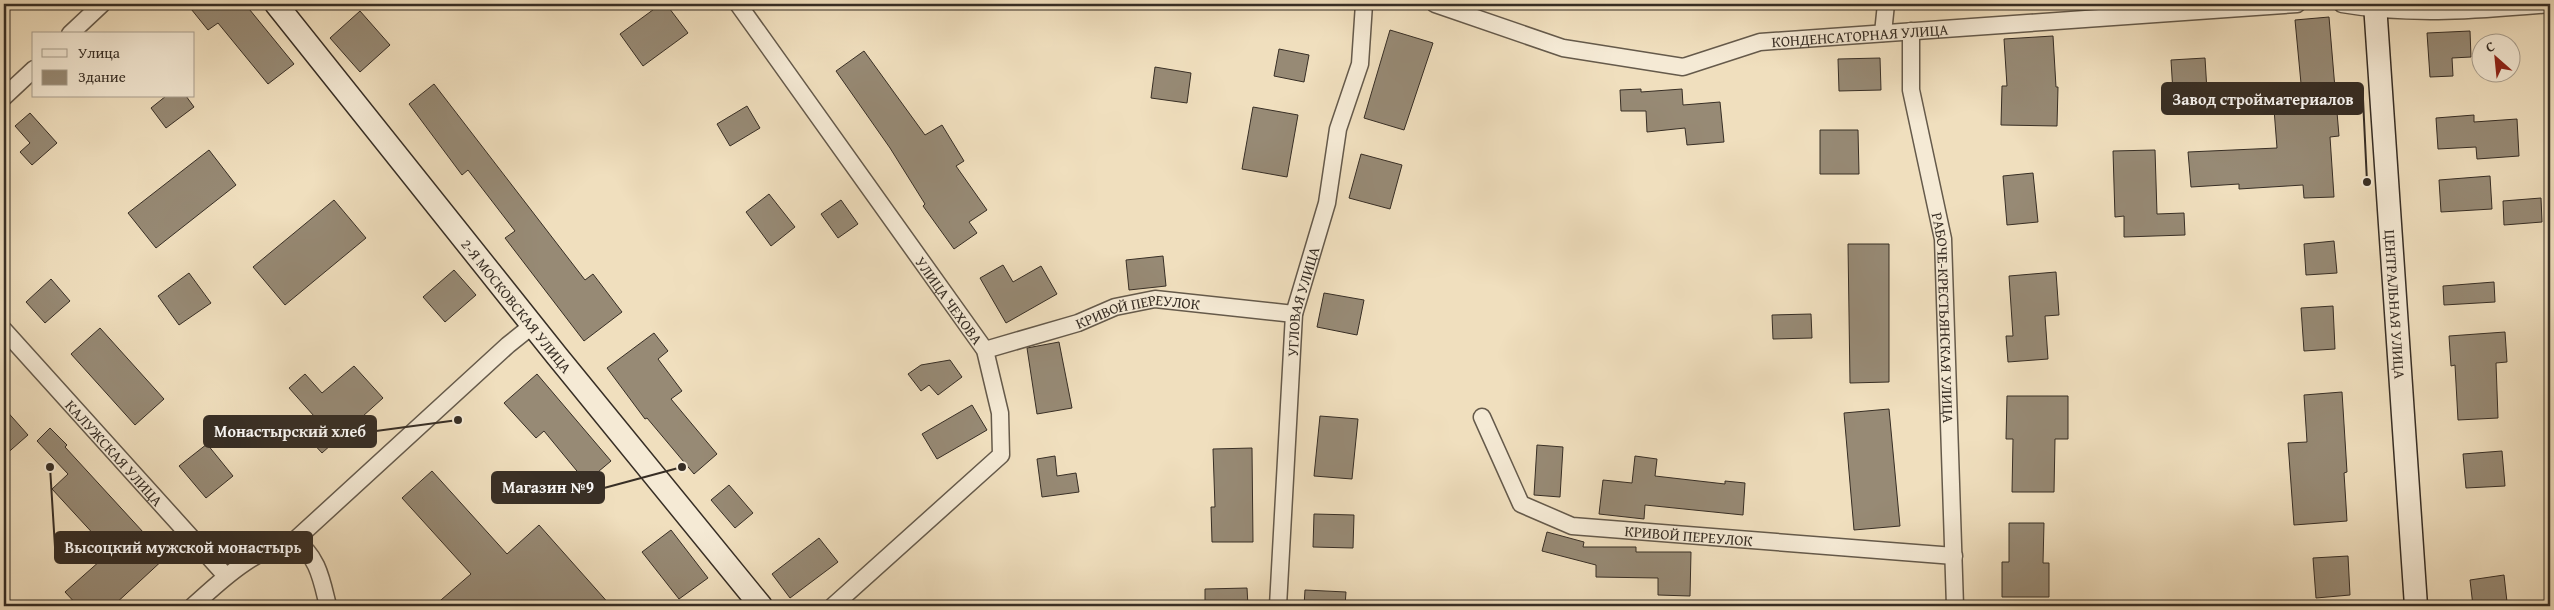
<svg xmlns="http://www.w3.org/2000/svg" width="2554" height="610" viewBox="0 0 2554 610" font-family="'Gentium Book Plus',serif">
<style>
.building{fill:#978a75;stroke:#372e25}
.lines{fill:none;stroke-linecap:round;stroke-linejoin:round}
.street-casing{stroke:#655a4b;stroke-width:19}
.secondary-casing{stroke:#372e25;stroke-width:25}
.street{stroke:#f5ead5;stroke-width:16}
.secondary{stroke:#f5ead5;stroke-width:22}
.labels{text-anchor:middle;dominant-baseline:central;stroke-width:5;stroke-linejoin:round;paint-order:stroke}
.street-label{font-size:15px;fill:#372e25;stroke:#f5ead5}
.leader{fill:none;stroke:#372e25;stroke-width:2}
.callout-dot{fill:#372e25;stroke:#f5ead5;stroke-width:2}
.callout{fill:#372e25;stroke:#372e25;stroke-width:2}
.callout-label{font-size:16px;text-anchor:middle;font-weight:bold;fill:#fff}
</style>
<rect width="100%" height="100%" fill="#f0dfbe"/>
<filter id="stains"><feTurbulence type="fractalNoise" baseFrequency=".004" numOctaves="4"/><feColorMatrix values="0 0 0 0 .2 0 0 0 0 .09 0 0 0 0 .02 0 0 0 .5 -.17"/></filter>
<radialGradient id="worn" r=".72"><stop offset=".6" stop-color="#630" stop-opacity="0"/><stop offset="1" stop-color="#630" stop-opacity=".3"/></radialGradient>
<g class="building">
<polygon points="187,4 245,4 294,64 268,84 218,23 208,30"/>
<polygon points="661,4 666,4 688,33 643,66 620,34"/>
<polygon points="360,11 390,45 360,72 330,38"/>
<polygon points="2329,17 2339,136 2330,137 2334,197 2304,198 2303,185 2239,189 2239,184 2191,187 2188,152 2277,148 2273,96 2302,94 2295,20"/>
<polygon points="1390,30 1433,43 1404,130 1364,118"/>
<polygon points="2470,31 2471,57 2452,58 2453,76 2430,77 2427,33"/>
<polygon points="2053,36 2056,87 2058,87 2057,126 2001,125 2002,86 2007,86 2004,39"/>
<polygon points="1279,49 1309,55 1304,82 1274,76"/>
<polygon points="864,51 925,135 942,125 964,161 956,166 987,210 969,222 977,233 954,249 923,206 925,204 890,148 836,71"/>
<polygon points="1880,58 1881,90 1839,91 1838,59"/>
<polygon points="2205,58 2207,91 2173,93 2171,60"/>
<polygon points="1155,67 1191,73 1187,103 1151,98"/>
<polygon points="434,84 585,280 593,274 622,312 584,341 505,238 515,231 468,170 462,175 409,104"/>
<polygon points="1641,89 1641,92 1682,89 1683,105 1720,102 1724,142 1687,145 1685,128 1647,132 1646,111 1621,111 1620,90"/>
<polygon points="166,96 186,96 194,107 166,128 151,108"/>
<polygon points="747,106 760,128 730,146 717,124"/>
<polygon points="1253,107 1298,115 1287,177 1242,169"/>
<polygon points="30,113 57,143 32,165 20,152 30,143 15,126"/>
<polygon points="2474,115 2474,122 2517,119 2519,156 2477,159 2476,147 2438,149 2436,118"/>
<polygon points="1820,130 1858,130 1859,174 1820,174"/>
<polygon points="209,150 236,185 156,248 128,213"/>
<polygon points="2155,150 2157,214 2184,213 2185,235 2124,237 2124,216 2115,217 2113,151"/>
<polygon points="1361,154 1402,165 1390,209 1349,198"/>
<polygon points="2033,173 2038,222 2007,225 2003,176"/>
<polygon points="2490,176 2492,209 2441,212 2439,180"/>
<polygon points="769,194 795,227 771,246 746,212"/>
<polygon points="2541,198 2542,222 2504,225 2503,201"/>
<polygon points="334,200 366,238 285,305 253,267"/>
<polygon points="841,200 858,224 838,238 821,214"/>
<polygon points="2334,241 2337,273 2306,275 2304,244"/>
<polygon points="1848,244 1889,244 1889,382 1850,383"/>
<polygon points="1163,256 1166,286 1129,290 1126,260"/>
<polygon points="1003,265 1013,282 1041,266 1057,294 1006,323 980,278"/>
<polygon points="454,270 476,295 445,322 423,297"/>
<polygon points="2056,272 2059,315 2045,316 2048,359 2008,362 2006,336 2013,336 2009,276"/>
<polygon points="189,273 211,303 179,325 158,296"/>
<polygon points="51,279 70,301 45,323 26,302"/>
<polygon points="2494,282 2495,302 2444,305 2443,286"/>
<polygon points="1324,293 1364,300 1357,335 1317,327"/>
<polygon points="2333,306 2335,349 2304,351 2301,308"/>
<polygon points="1811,314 1812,338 1773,339 1772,315"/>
<polygon points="100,328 164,399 135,425 71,354"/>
<polygon points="2505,332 2507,362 2496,363 2498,418 2458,420 2455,365 2451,366 2449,336"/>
<polygon points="654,333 668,351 658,359 682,391 671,399 717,454 694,474 647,418 645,419 607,368"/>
<polygon points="1059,342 1072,408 1037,414 1027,348"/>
<polygon points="950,360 962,377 938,395 929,385 921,391 908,374 921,365"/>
<polygon points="354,366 383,398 322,453 300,429 314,416 289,388 305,374 322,393"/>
<polygon points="537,374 611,461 586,482 544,431 536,438 504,403"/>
<polygon points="2342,392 2347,472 2344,473 2347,521 2294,525 2288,443 2307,442 2304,395"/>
<polygon points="2007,396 2068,396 2068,439 2055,439 2054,492 2012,492 2013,439 2006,439"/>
<polygon points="972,405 987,430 937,459 922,434"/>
<polygon points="4,408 28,435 4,456"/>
<polygon points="1889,409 1900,526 1854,530 1844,413"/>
<polygon points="1320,416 1358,419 1352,479 1314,476"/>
<polygon points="50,428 67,445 65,447 166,557 113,606 78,606 65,592 110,552 52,489 68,474 37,441"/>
<polygon points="207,444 233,476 206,498 179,466"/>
<polygon points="1537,445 1563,447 1560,497 1534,495"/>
<polygon points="1252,448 1253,542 1212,542 1211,507 1215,507 1213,449"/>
<polygon points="2502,451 2505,486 2466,488 2463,454"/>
<polygon points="1055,456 1057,476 1076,473 1079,492 1042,497 1037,459"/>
<polygon points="1635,456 1657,459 1655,476 1725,484 1725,481 1745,483 1743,515 1645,505 1644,519 1599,514 1603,480 1632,483"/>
<polygon points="432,471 507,554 539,525 611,606 434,606 471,574 402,498"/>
<polygon points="729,485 753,513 735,528 711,500"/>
<polygon points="1314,514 1354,515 1353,548 1313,547"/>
<polygon points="2009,523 2044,523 2043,563 2049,563 2049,597 2002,597 2002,562 2009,562"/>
<polygon points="671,530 708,578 679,599 642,552"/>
<polygon points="1547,532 1584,542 1583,547 1636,547 1636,552 1691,552 1690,596 1658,595 1658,578 1596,577 1596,565 1542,551"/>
<polygon points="819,538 838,562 790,598 772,574"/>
<polygon points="2348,556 2350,595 2316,598 2313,558"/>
<polygon points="2504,575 2507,602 2473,606 2470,580"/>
<polygon points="1247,588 1248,606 1205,606 1205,589"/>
<polygon points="1305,590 1346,592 1345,606 1304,606"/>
</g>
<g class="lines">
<defs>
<g id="street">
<path id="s1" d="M 738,4 L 985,350 L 1000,413 L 1001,455 L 833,606"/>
<path id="s2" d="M 1435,4 L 1563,48 L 1683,67 L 1760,42 L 2297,4"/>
<path d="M 2342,4 C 2411,16 2481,10 2550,4"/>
<path id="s3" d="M 1911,31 L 1911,90 L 1943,239 L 1955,606"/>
<polyline points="1883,33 1886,4"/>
<polyline points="70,34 102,4"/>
<polyline points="4,97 34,69"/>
<path id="s4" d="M 4,330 L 226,576"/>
<path id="s5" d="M 985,350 L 1078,323 L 1115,307 L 1155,299 L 1294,314"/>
<path id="s6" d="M 1482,417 L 1521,504 L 1572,526 L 1954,556"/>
<path d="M 294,541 C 318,554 322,582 328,606"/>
<path d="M 193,606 C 219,582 258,546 294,541 L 508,345 L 533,325"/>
<path id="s7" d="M 1278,606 L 1294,314 L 1327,203 L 1338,129 L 1360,64 L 1364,4"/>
</g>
<g id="secondary">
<path id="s8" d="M 276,4 L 557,356 L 761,606"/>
<path id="s9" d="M 2375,4 L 2416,606"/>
</g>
</defs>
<use href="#street" class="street-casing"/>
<use href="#secondary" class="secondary-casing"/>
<use href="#street" class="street"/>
<use href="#secondary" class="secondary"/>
</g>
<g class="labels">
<g class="street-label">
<text stroke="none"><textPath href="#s2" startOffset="438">КОНДЕНСАТОРНАЯ УЛИЦА</textPath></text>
<text stroke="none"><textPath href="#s1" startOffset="364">УЛИЦА ЧЕХОВА</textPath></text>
<text stroke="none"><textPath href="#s7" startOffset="306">УГЛОВАЯ УЛИЦА</textPath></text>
<text stroke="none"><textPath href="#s9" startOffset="301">ЦЕНТРАЛЬНАЯ УЛИЦА</textPath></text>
<text stroke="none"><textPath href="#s8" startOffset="386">2-Я МОСКОВСКАЯ УЛИЦА</textPath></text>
<text stroke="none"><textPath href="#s5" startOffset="159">КРИВОЙ ПЕРЕУЛОК</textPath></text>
<text stroke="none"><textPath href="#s3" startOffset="290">РАБОЧЕ-КРЕСТЬЯНСКАЯ УЛИЦА</textPath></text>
<text stroke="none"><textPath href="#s4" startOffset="165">КАЛУЖСКАЯ УЛИЦА</textPath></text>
<text stroke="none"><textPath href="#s6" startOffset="268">КРИВОЙ ПЕРЕУЛОК</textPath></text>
</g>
</g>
<path class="leader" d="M2367 182L2363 99M458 420L376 431M682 467L604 488M50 467L55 547"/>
<g class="callout-dot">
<circle cx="2367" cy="182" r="5"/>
<circle cx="458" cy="420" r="5"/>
<circle cx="682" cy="467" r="5"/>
<circle cx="50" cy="467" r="5"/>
</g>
<g class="callout">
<rect x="2162" y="83" width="201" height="31" rx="5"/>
<rect x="204" y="416" width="172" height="31" rx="5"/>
<rect x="492" y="472" width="112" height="31" rx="5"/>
<rect x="55" y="532" width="257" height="31" rx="5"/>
</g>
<g class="callout-label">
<text x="2263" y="105">Завод стройматериалов</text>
<text x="290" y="437">Монастырский хлеб</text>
<text x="548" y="493">Магазин №9</text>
<text x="183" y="553">Высоцкий мужской монастырь</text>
</g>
<rect width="2554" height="610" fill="none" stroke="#f0dfbe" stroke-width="20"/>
<rect x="5" y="5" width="2544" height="600" fill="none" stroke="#372e25" stroke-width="2.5"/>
<rect x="10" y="10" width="2534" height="590" fill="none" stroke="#372e25"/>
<rect x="32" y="32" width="162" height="65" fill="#f5ead5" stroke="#a99f8f"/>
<rect x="42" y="49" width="25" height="8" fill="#f5ead5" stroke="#a99f8f"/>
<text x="78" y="58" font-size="15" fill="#372e25">Улица</text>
<rect x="42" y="70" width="25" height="15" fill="#978a75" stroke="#a99f8f"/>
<text x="78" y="82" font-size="15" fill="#372e25">Здание</text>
<g transform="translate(2496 58) rotate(333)"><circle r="24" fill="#f5ead5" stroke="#a99f8f"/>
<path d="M0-4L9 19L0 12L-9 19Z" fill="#8f2418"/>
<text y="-8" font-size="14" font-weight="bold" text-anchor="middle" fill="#372e25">С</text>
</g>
<rect width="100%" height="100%" filter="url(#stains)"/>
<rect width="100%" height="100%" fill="url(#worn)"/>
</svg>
